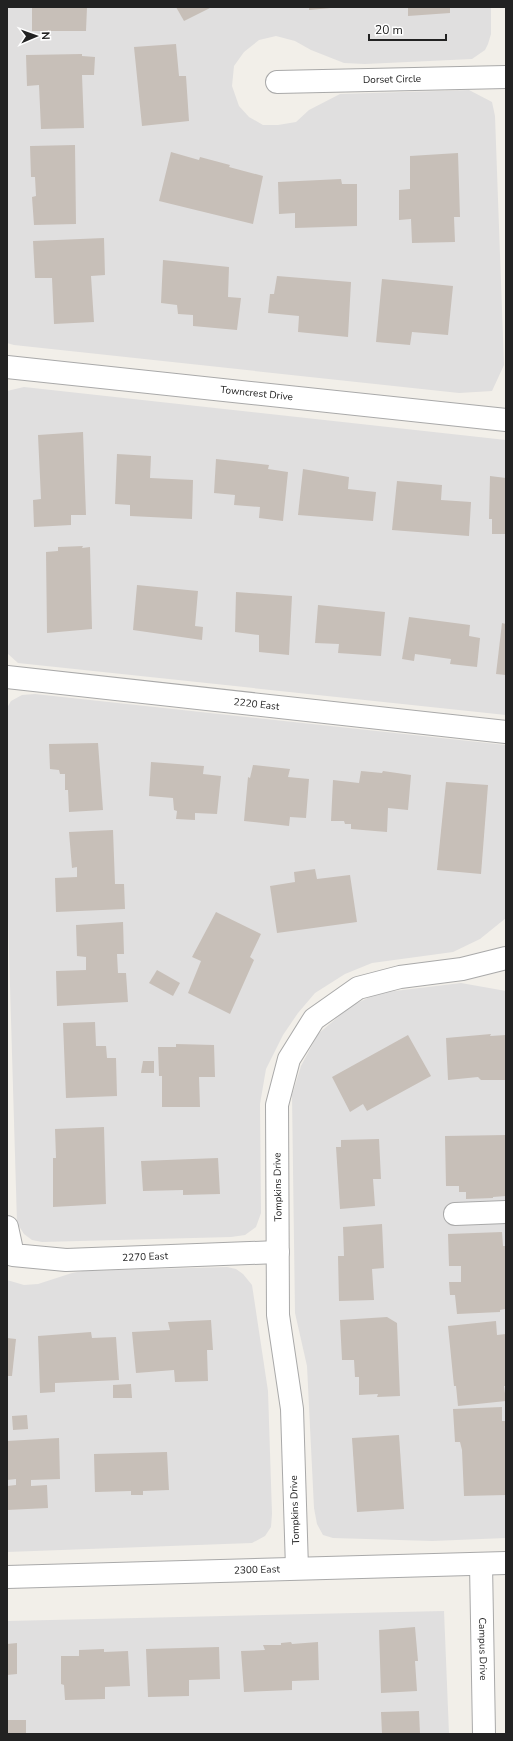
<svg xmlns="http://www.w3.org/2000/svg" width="513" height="1741" viewBox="0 0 513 1741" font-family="'Nunito Sans',sans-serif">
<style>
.residential{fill:#e0dfdf}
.building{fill:#c7bfb8}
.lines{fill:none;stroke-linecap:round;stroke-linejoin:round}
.minor-casing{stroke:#a9a9a9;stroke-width:24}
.tertiary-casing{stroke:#a9a9a9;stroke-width:24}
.minor{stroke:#fff;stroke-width:22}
.tertiary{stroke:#fff;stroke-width:22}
.labels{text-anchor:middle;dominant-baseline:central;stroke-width:4;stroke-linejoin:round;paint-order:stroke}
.street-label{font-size:10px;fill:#222;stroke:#fff}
</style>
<rect width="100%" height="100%" fill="#f2efe9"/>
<g class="residential">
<polygon points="7,7 491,7 491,34 488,44 485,50 472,59 365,64 344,63 311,50 295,41 276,36 259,40 244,52 234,66 232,86 239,106 249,117 263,125 278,125 296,122 309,110 340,94 469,90 492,102 495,116 504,365 492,391 459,393 14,345 7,343"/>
<polygon points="24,387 506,440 506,715 18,663 7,653 7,391"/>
<polygon points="35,694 506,745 506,918 480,939 453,952 372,963 345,974 315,993 298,1013 283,1035 266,1069 260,1104 261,1213 256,1227 245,1235 231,1237 42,1242 32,1240 24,1234 17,1223 7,884 7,708 11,701 22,695"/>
<polygon points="461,983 506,991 506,1538 432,1541 333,1538 323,1535 317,1524 314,1508 307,1366 295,1313 292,1095 301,1066 318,1034 351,1006 378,993"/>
<polygon points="227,1267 236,1269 243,1274 252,1285 268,1391 272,1514 271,1527 265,1536 252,1543 7,1552 7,1280 24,1285 38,1284 72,1273 83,1271"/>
<polygon points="444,1611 449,1734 7,1734 7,1621"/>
</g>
<g class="building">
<polygon points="32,7 87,7 86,31 32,31"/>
<polygon points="176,7 212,7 184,21"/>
<polygon points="309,7 331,7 331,8 309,10"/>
<polygon points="408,7 450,7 450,13 408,16"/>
<polygon points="176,44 179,76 186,76 189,121 142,126 134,47"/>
<polygon points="82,54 82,56 95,57 94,75 82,75 84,128 41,129 39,85 27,86 26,55"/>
<polygon points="75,145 76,224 34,225 32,197 36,196 35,177 31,177 30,146"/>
<polygon points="171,152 199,160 200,157 230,165 229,167 263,176 253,224 159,201"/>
<polygon points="458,153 460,217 454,217 455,242 412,243 411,219 399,220 399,190 410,189 410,156"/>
<polygon points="341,179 342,184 357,184 357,226 295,228 295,213 279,214 278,182"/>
<polygon points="104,238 105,275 91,276 94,322 54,324 52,278 35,278 33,241"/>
<polygon points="163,260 229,267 228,297 241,298 237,330 193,326 193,315 178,314 177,305 161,303"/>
<polygon points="277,276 351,282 348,337 298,332 299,316 268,313 270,294 274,294"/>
<polygon points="382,279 453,286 448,335 412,332 410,345 376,342"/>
<polygon points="83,432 86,515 71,515 71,525 34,527 33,500 41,499 38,435"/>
<polygon points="117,454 151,456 150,478 193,480 192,519 130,516 130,505 115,504"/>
<polygon points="216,459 269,465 268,469 288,472 283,521 259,518 260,507 234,505 235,495 214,493"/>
<polygon points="303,469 349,477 348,489 376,492 373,521 298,515"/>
<polygon points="490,476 506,478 506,534 492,534 492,519 489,519"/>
<polygon points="397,481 442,485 441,500 471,502 469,536 392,530"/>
<polygon points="83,546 82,548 90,547 92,629 47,633 46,552 58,551 58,547"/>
<polygon points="137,585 198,591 195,626 203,627 202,640 133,630"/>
<polygon points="236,592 292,596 289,655 259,652 259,635 235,632"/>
<polygon points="318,605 385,612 381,656 338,653 339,644 315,643"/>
<polygon points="409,617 470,625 469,636 480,638 477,667 450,664 451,659 415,654 414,661 402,659"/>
<polygon points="502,623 506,624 506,675 496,674"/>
<polygon points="98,743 103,810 69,812 68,790 65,790 65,774 60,774 59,770 50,769 49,744"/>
<polygon points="151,762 204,766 203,774 221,776 217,814 195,813 195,820 176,819 177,811 174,810 173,798 149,796"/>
<polygon points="253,765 290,769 288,777 309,779 306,818 290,817 289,826 244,821 248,777 250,778"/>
<polygon points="361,771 382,773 383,771 411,775 408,810 388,808 387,832 351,829 351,824 345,824 344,821 331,821 333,780 359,783"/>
<polygon points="446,782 488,785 481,874 437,870"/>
<polygon points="113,830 115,884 124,884 125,909 56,912 55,878 77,877 77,867 72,868 69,832"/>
<polygon points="315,869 317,879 350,875 357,922 277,933 270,886 295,882 294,872"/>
<polygon points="216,912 261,934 250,957 254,960 230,1014 188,993 201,961 192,957"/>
<polygon points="123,922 124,954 117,954 118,973 126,973 128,1002 57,1006 56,971 86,970 86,957 77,956 76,925"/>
<polygon points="157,970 180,983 173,996 149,983"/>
<polygon points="95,1022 96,1046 106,1046 107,1058 116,1058 117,1096 66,1098 63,1023"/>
<polygon points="491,1034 490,1036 506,1035 506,1080 481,1080 478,1077 448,1080 446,1038"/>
<polygon points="408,1035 431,1076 367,1111 363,1104 350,1112 332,1077"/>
<polygon points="176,1044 214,1045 215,1077 199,1077 200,1107 162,1107 162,1076 159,1076 158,1047 176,1047"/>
<polygon points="143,1061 154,1061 154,1073 141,1073"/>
<polygon points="104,1127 106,1204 53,1207 53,1158 56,1158 55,1129"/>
<polygon points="506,1135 506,1196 493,1197 493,1198 466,1199 466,1192 459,1192 459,1186 446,1186 445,1136"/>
<polygon points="379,1139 381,1179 373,1179 375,1206 340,1209 336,1147 341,1147 341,1140"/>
<polygon points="218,1158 220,1194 183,1195 183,1190 143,1191 141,1161"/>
<polygon points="382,1224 384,1268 372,1269 374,1300 339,1301 338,1256 344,1256 343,1227"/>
<polygon points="502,1232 503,1246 506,1246 505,1309 500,1310 500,1312 457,1314 455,1295 450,1295 449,1282 461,1282 461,1266 449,1266 448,1234"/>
<polygon points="387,1317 397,1323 400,1396 377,1397 378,1394 359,1395 359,1377 355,1377 354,1360 342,1360 340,1320"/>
<polygon points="211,1320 213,1350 207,1350 208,1381 175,1382 174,1370 136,1373 132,1332 170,1330 168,1322"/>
<polygon points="496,1321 497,1335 506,1334 506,1386 504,1386 506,1401 458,1406 456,1386 454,1386 448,1326"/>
<polygon points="91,1332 92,1338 116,1337 119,1380 55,1383 55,1392 40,1393 38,1336"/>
<polygon points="7,1338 16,1339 12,1376 7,1376"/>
<polygon points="131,1384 132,1398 113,1398 113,1385"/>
<polygon points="502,1407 502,1421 506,1421 506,1495 464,1496 462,1450 460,1442 455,1442 453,1409"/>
<polygon points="27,1415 28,1429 13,1430 12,1416"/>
<polygon points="399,1435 404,1509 357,1512 352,1438"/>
<polygon points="59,1438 60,1479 31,1480 31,1486 47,1485 48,1508 7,1510 7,1486 16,1485 16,1479 7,1480 7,1441"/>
<polygon points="167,1452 169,1490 143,1491 143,1495 131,1495 131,1491 95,1492 94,1454"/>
<polygon points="415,1627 418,1661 415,1661 417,1691 381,1693 379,1630"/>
<polygon points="291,1642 292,1644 318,1642 319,1680 292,1681 292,1690 244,1692 241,1651 265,1650 263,1645 281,1645 281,1643"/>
<polygon points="17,1643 17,1674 7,1675 7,1644"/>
<polygon points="219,1647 220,1679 189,1680 189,1696 148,1697 146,1649"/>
<polygon points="104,1649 104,1652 128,1651 130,1686 105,1687 105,1699 65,1700 64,1685 61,1684 61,1656 79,1656 79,1650"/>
<polygon points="419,1711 420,1734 382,1734 381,1712"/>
<rect x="7" y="1720" width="19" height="14"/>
</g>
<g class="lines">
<defs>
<g id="minor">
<path id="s1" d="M 277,82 L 506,77"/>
<path id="s2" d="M 7,367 L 506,420"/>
<path id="s3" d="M 7,677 L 506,732"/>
<polyline points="455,1214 506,1212"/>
<path id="s4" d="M 7,1227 L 13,1255 L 66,1260 L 278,1252"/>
<path id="s5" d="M 481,1564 L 484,1734"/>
<polyline points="297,1568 292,1409 278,1315 277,1105 289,1059 314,1019 358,988 400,977 462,969 506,958"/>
</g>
<g id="tertiary">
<path id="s6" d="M 7,1577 L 506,1563"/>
</g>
</defs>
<use href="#minor" class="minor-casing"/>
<use href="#tertiary" class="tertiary-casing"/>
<use href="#minor" class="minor"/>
<use href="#tertiary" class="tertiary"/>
</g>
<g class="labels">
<g class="street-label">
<text stroke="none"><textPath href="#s1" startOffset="115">Dorset Circle</textPath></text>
<text stroke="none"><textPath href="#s2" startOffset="251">Towncrest Drive</textPath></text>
<text stroke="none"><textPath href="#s3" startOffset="251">2220 East</textPath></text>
<text transform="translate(278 1187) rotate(-91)">Tompkins Drive</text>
<text stroke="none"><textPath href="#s4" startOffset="161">2270 East</textPath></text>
<text transform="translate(295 1510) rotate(-92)">Tompkins Drive</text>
<text stroke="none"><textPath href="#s6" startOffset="250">2300 East</textPath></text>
<text stroke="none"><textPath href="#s5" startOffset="85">Campus Drive</textPath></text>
</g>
</g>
<rect width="513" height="1741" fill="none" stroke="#222222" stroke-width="16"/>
<g transform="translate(36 36) rotate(88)" stroke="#ffffff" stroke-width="3" paint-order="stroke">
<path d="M0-3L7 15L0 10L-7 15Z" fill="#222222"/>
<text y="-6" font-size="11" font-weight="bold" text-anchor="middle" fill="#222222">N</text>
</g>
<path d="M369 34v6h77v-6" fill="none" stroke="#222222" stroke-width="2"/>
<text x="375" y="34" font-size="12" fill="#222222" stroke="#ffffff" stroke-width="3" paint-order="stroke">20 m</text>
</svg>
